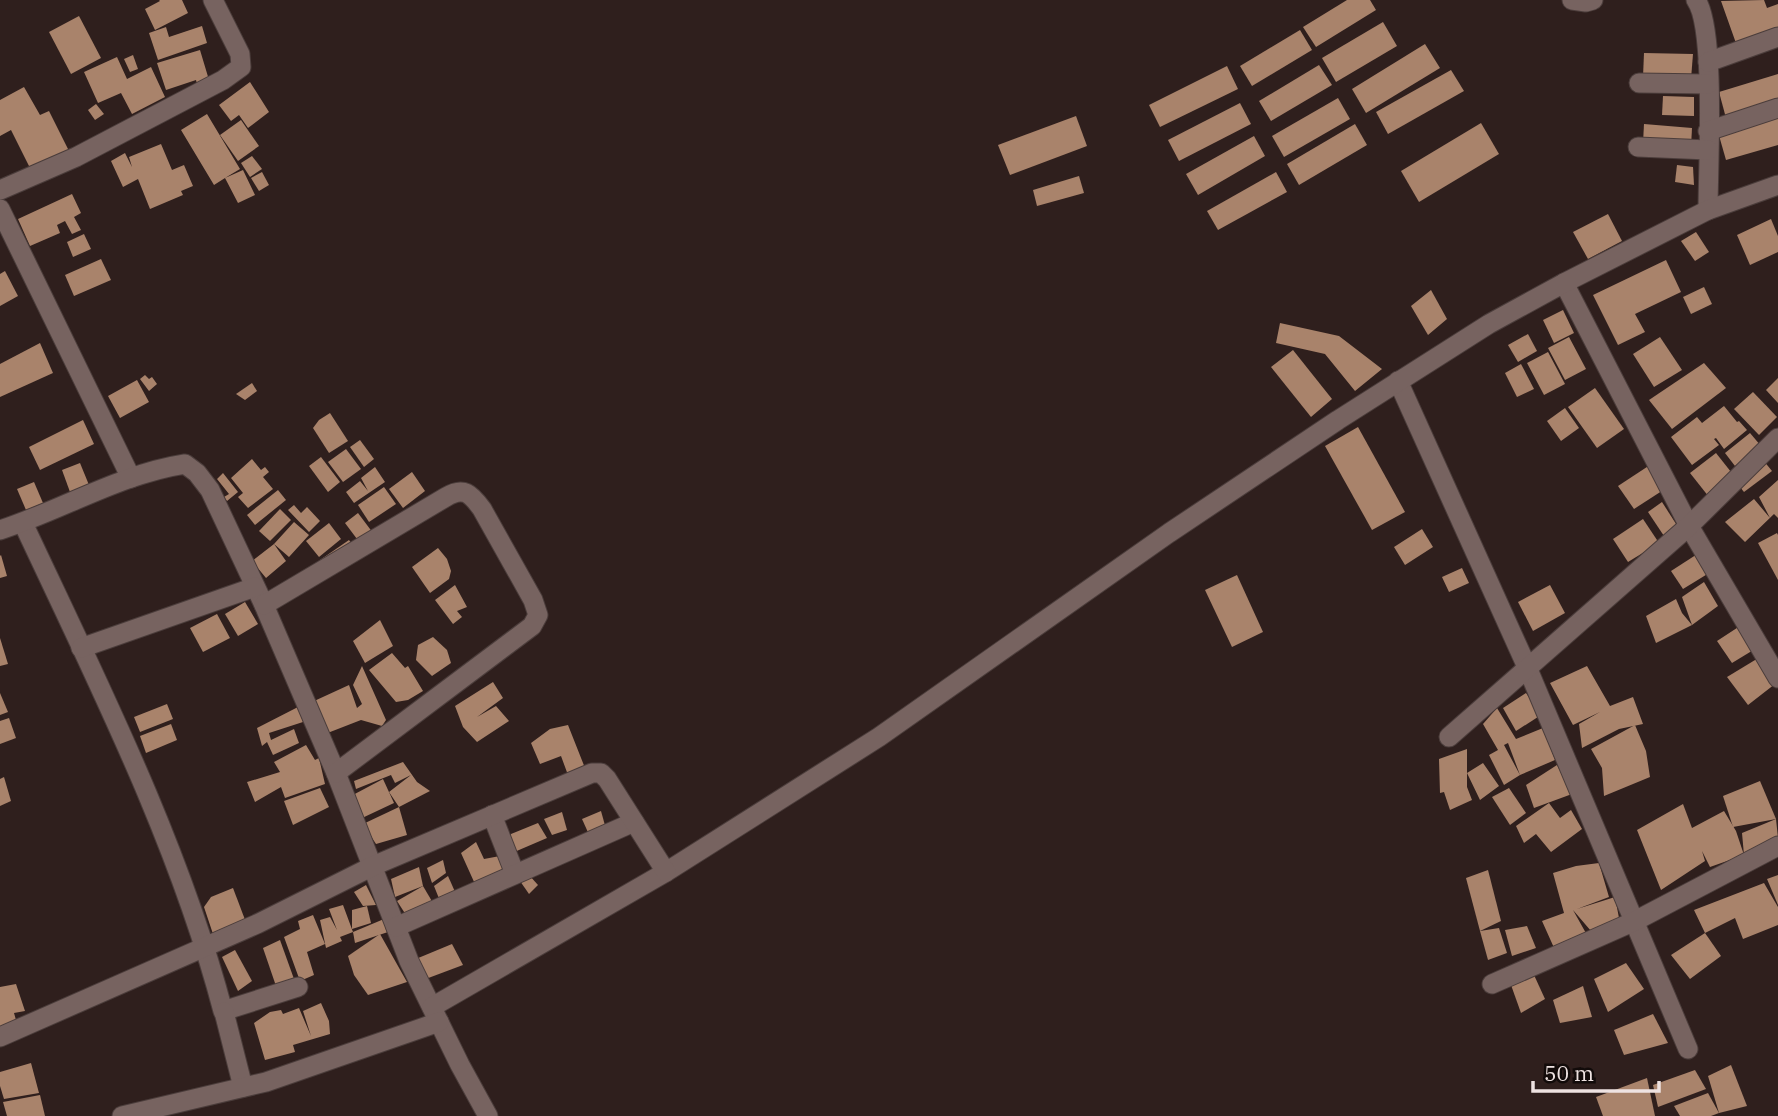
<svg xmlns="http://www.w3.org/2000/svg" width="1778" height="1116" viewBox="0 0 1778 1116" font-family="'IBM Plex Serif',serif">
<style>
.building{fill:#a9836b}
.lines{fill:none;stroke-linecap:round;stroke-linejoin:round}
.minor-casing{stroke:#4b3d3b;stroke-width:21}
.minor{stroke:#776360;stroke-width:19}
</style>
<rect width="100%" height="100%" fill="#2f1f1d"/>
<g class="building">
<polygon points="159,0 182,0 188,13 155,30 145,9 160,1"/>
<polygon points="1347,0 1370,0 1376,10 1316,47 1303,27"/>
<polygon points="1764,0 1767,8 1778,4 1778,31 1737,46 1721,1"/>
<polygon points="79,16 101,58 71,74 49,32"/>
<polygon points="1383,22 1397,46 1336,82 1322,58"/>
<polygon points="202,26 207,43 158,60 149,33 166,27 169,37"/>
<polygon points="1300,30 1312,50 1252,86 1240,66"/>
<polygon points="1425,44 1440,68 1366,113 1352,89"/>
<polygon points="200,50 209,80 197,84 196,80 166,90 157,63"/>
<polygon points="1644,53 1693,54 1691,79 1643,77"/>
<polygon points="133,55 138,69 130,72 124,59"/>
<polygon points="117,57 127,79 151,67 165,97 132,114 121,93 98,103 84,72"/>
<polygon points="1319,65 1332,85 1271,121 1259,101"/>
<polygon points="1227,66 1238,89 1160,127 1149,105"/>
<polygon points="1451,70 1464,91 1388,134 1376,112"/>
<polygon points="1778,74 1778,103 1726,118 1719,92"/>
<polygon points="250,82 269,112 248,128 239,115 231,121 219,105"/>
<polygon points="24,87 40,115 49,111 71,155 33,174 11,130 0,136 0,100"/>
<polygon points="1663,96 1694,97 1694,116 1662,115"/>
<polygon points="1338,98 1350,119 1284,157 1272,136"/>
<polygon points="1240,103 1251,124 1179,161 1168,140"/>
<polygon points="96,104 104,114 95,120 88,110"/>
<polygon points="207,114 240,169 225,178 243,170 255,195 238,203 225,178 214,185 181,130"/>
<polygon points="1778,115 1778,145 1726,160 1718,132"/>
<polygon points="1076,116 1087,146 1010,175 998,145"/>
<polygon points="241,120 259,146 238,161 220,135"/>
<polygon points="1481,123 1499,154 1419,202 1401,171"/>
<polygon points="1355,124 1367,145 1299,185 1287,164"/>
<polygon points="1644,124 1692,128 1691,147 1643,143"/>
<polygon points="1254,136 1265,156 1198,195 1186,174"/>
<polygon points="161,144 172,170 184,165 193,186 181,191 183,195 150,209 138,179 123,187 111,161 125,153 132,167 129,157"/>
<polygon points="252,156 262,169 250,177 241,163"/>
<polygon points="1677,165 1693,167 1694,185 1675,182"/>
<polygon points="262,172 269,185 259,191 251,178"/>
<polygon points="1276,172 1287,192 1218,230 1207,211"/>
<polygon points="1079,176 1084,193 1037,206 1033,190"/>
<polygon points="72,194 81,213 74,217 81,230 72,234 65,221 57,225 60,233 30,246 18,219"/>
<polygon points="1608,214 1622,241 1588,259 1573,232"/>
<polygon points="1771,219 1778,236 1778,252 1750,265 1737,235"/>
<polygon points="1696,232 1709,252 1695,261 1681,241"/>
<polygon points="84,234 91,249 73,257 67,242"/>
<polygon points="101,259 111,280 74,296 65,275"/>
<polygon points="1666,260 1681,292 1635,314 1645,332 1618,345 1593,295"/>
<polygon points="5,271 18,296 0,306 0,274"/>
<polygon points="1704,287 1712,304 1691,314 1683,297"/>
<polygon points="1431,290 1447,319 1428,335 1411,306"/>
<polygon points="1563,310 1574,333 1554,343 1543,320"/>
<polygon points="1280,323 1339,336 1382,369 1355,391 1325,354 1276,343"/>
<polygon points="1528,334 1537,351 1518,362 1508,345"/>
<polygon points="1569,337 1586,369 1565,380 1548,348"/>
<polygon points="1660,337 1682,370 1654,387 1633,354"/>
<polygon points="40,343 53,373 0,397 0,364"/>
<polygon points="1293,350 1332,399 1311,417 1271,367"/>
<polygon points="1548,352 1565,384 1544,395 1527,363"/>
<polygon points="1704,363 1726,388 1672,429 1649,400"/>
<polygon points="1521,364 1534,389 1517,397 1505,373"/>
<polygon points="145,375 149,379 152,377 157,384 149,391 140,379"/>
<polygon points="1778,378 1778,403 1766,390"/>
<polygon points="137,380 149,402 120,418 108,396"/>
<polygon points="252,383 257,391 245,400 236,394"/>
<polygon points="1595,388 1624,429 1597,448 1568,407"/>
<polygon points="1753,392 1777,417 1759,435 1734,409"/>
<polygon points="1724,406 1737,422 1739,421 1747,430 1724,449 1716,438 1714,439 1719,445 1692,465 1671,437 1697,417 1702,423"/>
<polygon points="1565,408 1579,428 1561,441 1547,421"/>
<polygon points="330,413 348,441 329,453 313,428 319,420"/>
<polygon points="83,420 94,444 40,470 29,447"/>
<polygon points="1358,427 1405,512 1372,530 1325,446"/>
<polygon points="1750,433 1761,446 1735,466 1725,453"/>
<polygon points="360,440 374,459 364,467 350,447"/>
<polygon points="346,449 361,469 343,482 328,462"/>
<polygon points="1716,453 1735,477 1709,497 1690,473"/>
<polygon points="321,457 340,482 328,492 309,466"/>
<polygon points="252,459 261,470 265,467 269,472 263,477 273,489 248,508 238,497 243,493 231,478"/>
<polygon points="1763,460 1772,471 1744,492 1736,482"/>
<polygon points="80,463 89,485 70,492 62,470"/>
<polygon points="1653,463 1668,487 1634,509 1618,486"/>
<polygon points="375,467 385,482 354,503 346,492 360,481 368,491 361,478"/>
<polygon points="412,472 425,491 403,508 389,489"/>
<polygon points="223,473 238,492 227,501 224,497 229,494 217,479"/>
<polygon points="1778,480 1778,518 1774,514 1745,542 1725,522 1754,499 1770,518 1759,497"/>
<polygon points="34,482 43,503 26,510 17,489"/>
<polygon points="384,487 396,504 369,522 358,505"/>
<polygon points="278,490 286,500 255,525 247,515"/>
<polygon points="1662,502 1678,527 1664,536 1648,512"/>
<polygon points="294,505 301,513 307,507 320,521 309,532 288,510"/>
<polygon points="280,509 291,520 270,541 259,531"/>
<polygon points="358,513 373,533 360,543 345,523"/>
<polygon points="1643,519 1659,543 1628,562 1613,539"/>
<polygon points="294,522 309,535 289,557 274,544 286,561 266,578 252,561 274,544"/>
<polygon points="329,523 341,539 319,557 306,541"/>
<polygon points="1422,529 1433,547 1405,565 1394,547"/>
<polygon points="1777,533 1778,535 1778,580 1758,543"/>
<polygon points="349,540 354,547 324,567 320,560"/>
<polygon points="438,548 447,559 451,571 449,579 430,593 412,567"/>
<polygon points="1702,551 1714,570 1683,589 1671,571"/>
<polygon points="1,555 7,576 0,578 0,556"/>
<polygon points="1462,568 1469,583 1449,592 1442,577"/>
<polygon points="1237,575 1263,632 1232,647 1205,590"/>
<polygon points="1704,582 1718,606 1692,625 1682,597"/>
<polygon points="455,585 467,607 457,611 462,617 453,624 435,600"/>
<polygon points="1550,585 1565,613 1533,631 1518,602"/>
<polygon points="1676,599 1682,613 1692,625 1656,643 1646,616"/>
<polygon points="245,602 258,624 238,636 225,614"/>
<polygon points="217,614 230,638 203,652 190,628"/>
<polygon points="380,620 393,646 365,663 353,641"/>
<polygon points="1743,624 1755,649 1732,663 1717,641"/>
<polygon points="433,637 447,650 451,663 432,676 416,660 418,645"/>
<polygon points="0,638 8,664 0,666"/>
<polygon points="392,653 405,668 408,666 423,691 408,700 396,702 369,670"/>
<polygon points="1760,657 1775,684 1748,705 1727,677"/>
<polygon points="362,666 386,720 382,726 361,720 325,734 312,702 349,685 357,708 362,704 353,685"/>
<polygon points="1587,666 1610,706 1633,697 1643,724 1619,729 1582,748 1579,724 1600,712 1573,725 1550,683"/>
<polygon points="493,682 503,698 477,717 496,706 509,721 477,742 463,727 455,706"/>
<polygon points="0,693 8,712 0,715"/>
<polygon points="1526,693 1541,715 1516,731 1503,708"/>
<polygon points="167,704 173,719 140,732 134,717"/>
<polygon points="298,707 303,722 269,733 271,740 294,729 299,743 273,755 267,742 262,746 257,728"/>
<polygon points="1497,708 1516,739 1543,728 1555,760 1520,775 1508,743 1504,745 1520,775 1504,785 1489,755 1498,750 1483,724"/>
<polygon points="9,718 16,738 0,744 0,721"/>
<polygon points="171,724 177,740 146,753 140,736"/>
<polygon points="568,725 585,768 568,775 561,756 540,764 531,743 550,729"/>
<polygon points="1635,725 1646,751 1650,777 1604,796 1602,768 1591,749"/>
<polygon points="306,745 315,760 319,758 325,784 285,798 281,787 255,802 247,782 280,772 274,762"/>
<polygon points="1467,749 1467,773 1483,763 1499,786 1480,800 1467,773 1467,787 1472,800 1450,810 1444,792 1440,793 1439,759"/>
<polygon points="403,762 417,782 430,791 399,807 389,792 411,775 395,783 391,775 356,789 354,781"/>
<polygon points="1557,765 1572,794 1534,808 1526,785"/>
<polygon points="4,777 11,801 0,806 0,779"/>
<polygon points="383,779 394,803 360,819 351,796"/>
<polygon points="1760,781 1776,819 1733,827 1723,796"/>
<polygon points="320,788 329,807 293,825 284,801"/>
<polygon points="1509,788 1526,813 1510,825 1492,797"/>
<polygon points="1549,803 1560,818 1571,810 1582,829 1551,852 1536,834 1524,843 1516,826"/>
<polygon points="1683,804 1692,828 1724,811 1736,831 1744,855 1742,833 1776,819 1778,838 1744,855 1710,867 1702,851 1705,861 1661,890 1637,830"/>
<polygon points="399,807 407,835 376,844 363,824"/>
<polygon points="601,811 606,829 591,839 582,819"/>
<polygon points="562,812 567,830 552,835 544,819"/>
<polygon points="538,823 547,838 512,853 509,842 511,834"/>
<polygon points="476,842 484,859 500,856 504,871 475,884 461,853"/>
<polygon points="443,860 446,873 432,883 427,868"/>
<polygon points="1599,863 1609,897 1577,909 1615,897 1619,918 1591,931 1573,910 1587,935 1555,950 1542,921 1564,913 1553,873 1576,866"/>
<polygon points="419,867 423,886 395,897 391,879"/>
<polygon points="1488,870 1501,921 1480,931 1466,878"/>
<polygon points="529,875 538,885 529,894 520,881"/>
<polygon points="1778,875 1778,905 1767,879"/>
<polygon points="448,876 456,894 440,901 434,886"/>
<polygon points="1764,883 1778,907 1778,925 1743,939 1735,918 1705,933 1694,910"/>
<polygon points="366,885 376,905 363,906 354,892"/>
<polygon points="423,886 433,903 406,915 397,901"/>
<polygon points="233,888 247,925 214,937 204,907 211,897"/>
<polygon points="343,905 353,932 340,937 342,941 326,948 320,920 330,917 337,930 329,909"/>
<polygon points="367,906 371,923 352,929 352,910"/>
<polygon points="313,915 325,944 307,952 314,975 300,981 284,937 300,929 298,921"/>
<polygon points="384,919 388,932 355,943 353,932"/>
<polygon points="1527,926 1536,948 1512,956 1505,930"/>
<polygon points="1499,928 1507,953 1488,960 1480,931"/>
<polygon points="1705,933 1721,956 1690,979 1671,955"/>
<polygon points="380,934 407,982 368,995 354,975 348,956"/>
<polygon points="280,940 294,979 276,986 263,948"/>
<polygon points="452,944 463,965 423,980 411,961"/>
<polygon points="235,950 252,981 238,991 222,957"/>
<polygon points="1626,963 1644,989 1608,1012 1594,979"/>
<polygon points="1534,975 1545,999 1521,1013 1511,985"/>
<polygon points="16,984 25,1011 14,1013 16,1020 0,1027 0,987"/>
<polygon points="1583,986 1592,1017 1560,1023 1553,1000"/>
<polygon points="321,1003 329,1021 330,1034 293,1045 295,1052 265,1060 254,1023 270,1012 281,1010 283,1014 299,1008 311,1036 303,1011"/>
<polygon points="1653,1014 1668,1043 1624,1055 1614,1030"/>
<polygon points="31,1063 39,1093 4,1099 0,1086 0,1072"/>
<polygon points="1731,1065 1747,1106 1719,1113 1708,1076"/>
<polygon points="1695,1070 1706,1089 1658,1107 1653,1085"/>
<polygon points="1647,1078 1655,1116 1603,1116 1596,1097"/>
<polygon points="1708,1093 1719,1113 1711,1116 1680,1116 1674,1106"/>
<polygon points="40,1095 45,1116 7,1116 3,1102"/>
</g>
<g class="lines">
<defs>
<g id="minor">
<polyline points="1572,0 1586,2 1593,0"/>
<path d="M 1696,0 C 1716,28 1708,169 1708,210"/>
<polyline points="1708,62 1778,37"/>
<polyline points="1639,83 1708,84"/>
<polyline points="1708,131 1778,108"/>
<polyline points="1638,147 1708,150"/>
<polyline points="0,190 76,157 223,80 241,67 240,54 213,0"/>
<polyline points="0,209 131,478"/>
<polyline points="1564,283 1689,526 1778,678"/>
<polyline points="1398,381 1527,667 1688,1049"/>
<path d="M 23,523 C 96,679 179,843 223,1011 L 298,987"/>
<path d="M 0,530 C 62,510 120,474 185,464 L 197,473 L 210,490 L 264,605 L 336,773 L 409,961 L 460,1065 L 488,1116"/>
<path d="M 264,605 L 446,497 C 464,486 471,494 482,509 L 533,600 L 538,615 L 532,626 L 336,773"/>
<polyline points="81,648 255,587"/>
<polyline points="1449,737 1689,526 1778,438"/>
<polyline points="492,815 515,874"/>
<polyline points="396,927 634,822"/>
<polyline points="1492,984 1635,921 1778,846"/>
<polyline points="432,1007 666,872 879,737 1169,533 1338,420 1489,324 1564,283 1708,210 1778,185"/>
<polyline points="224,1012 243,1087"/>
<polyline points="0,1037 257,924 373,866 592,773 601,773 607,779 666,872"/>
<polyline points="122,1116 266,1082 439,1022"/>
</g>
</defs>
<use href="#minor" class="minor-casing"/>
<use href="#minor" class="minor"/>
</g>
<path d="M1533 1081v10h126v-10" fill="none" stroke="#eee2e1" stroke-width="3.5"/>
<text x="1544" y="1081" font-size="21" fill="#eee2e1" stroke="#120b0a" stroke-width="5" paint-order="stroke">50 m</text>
</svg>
